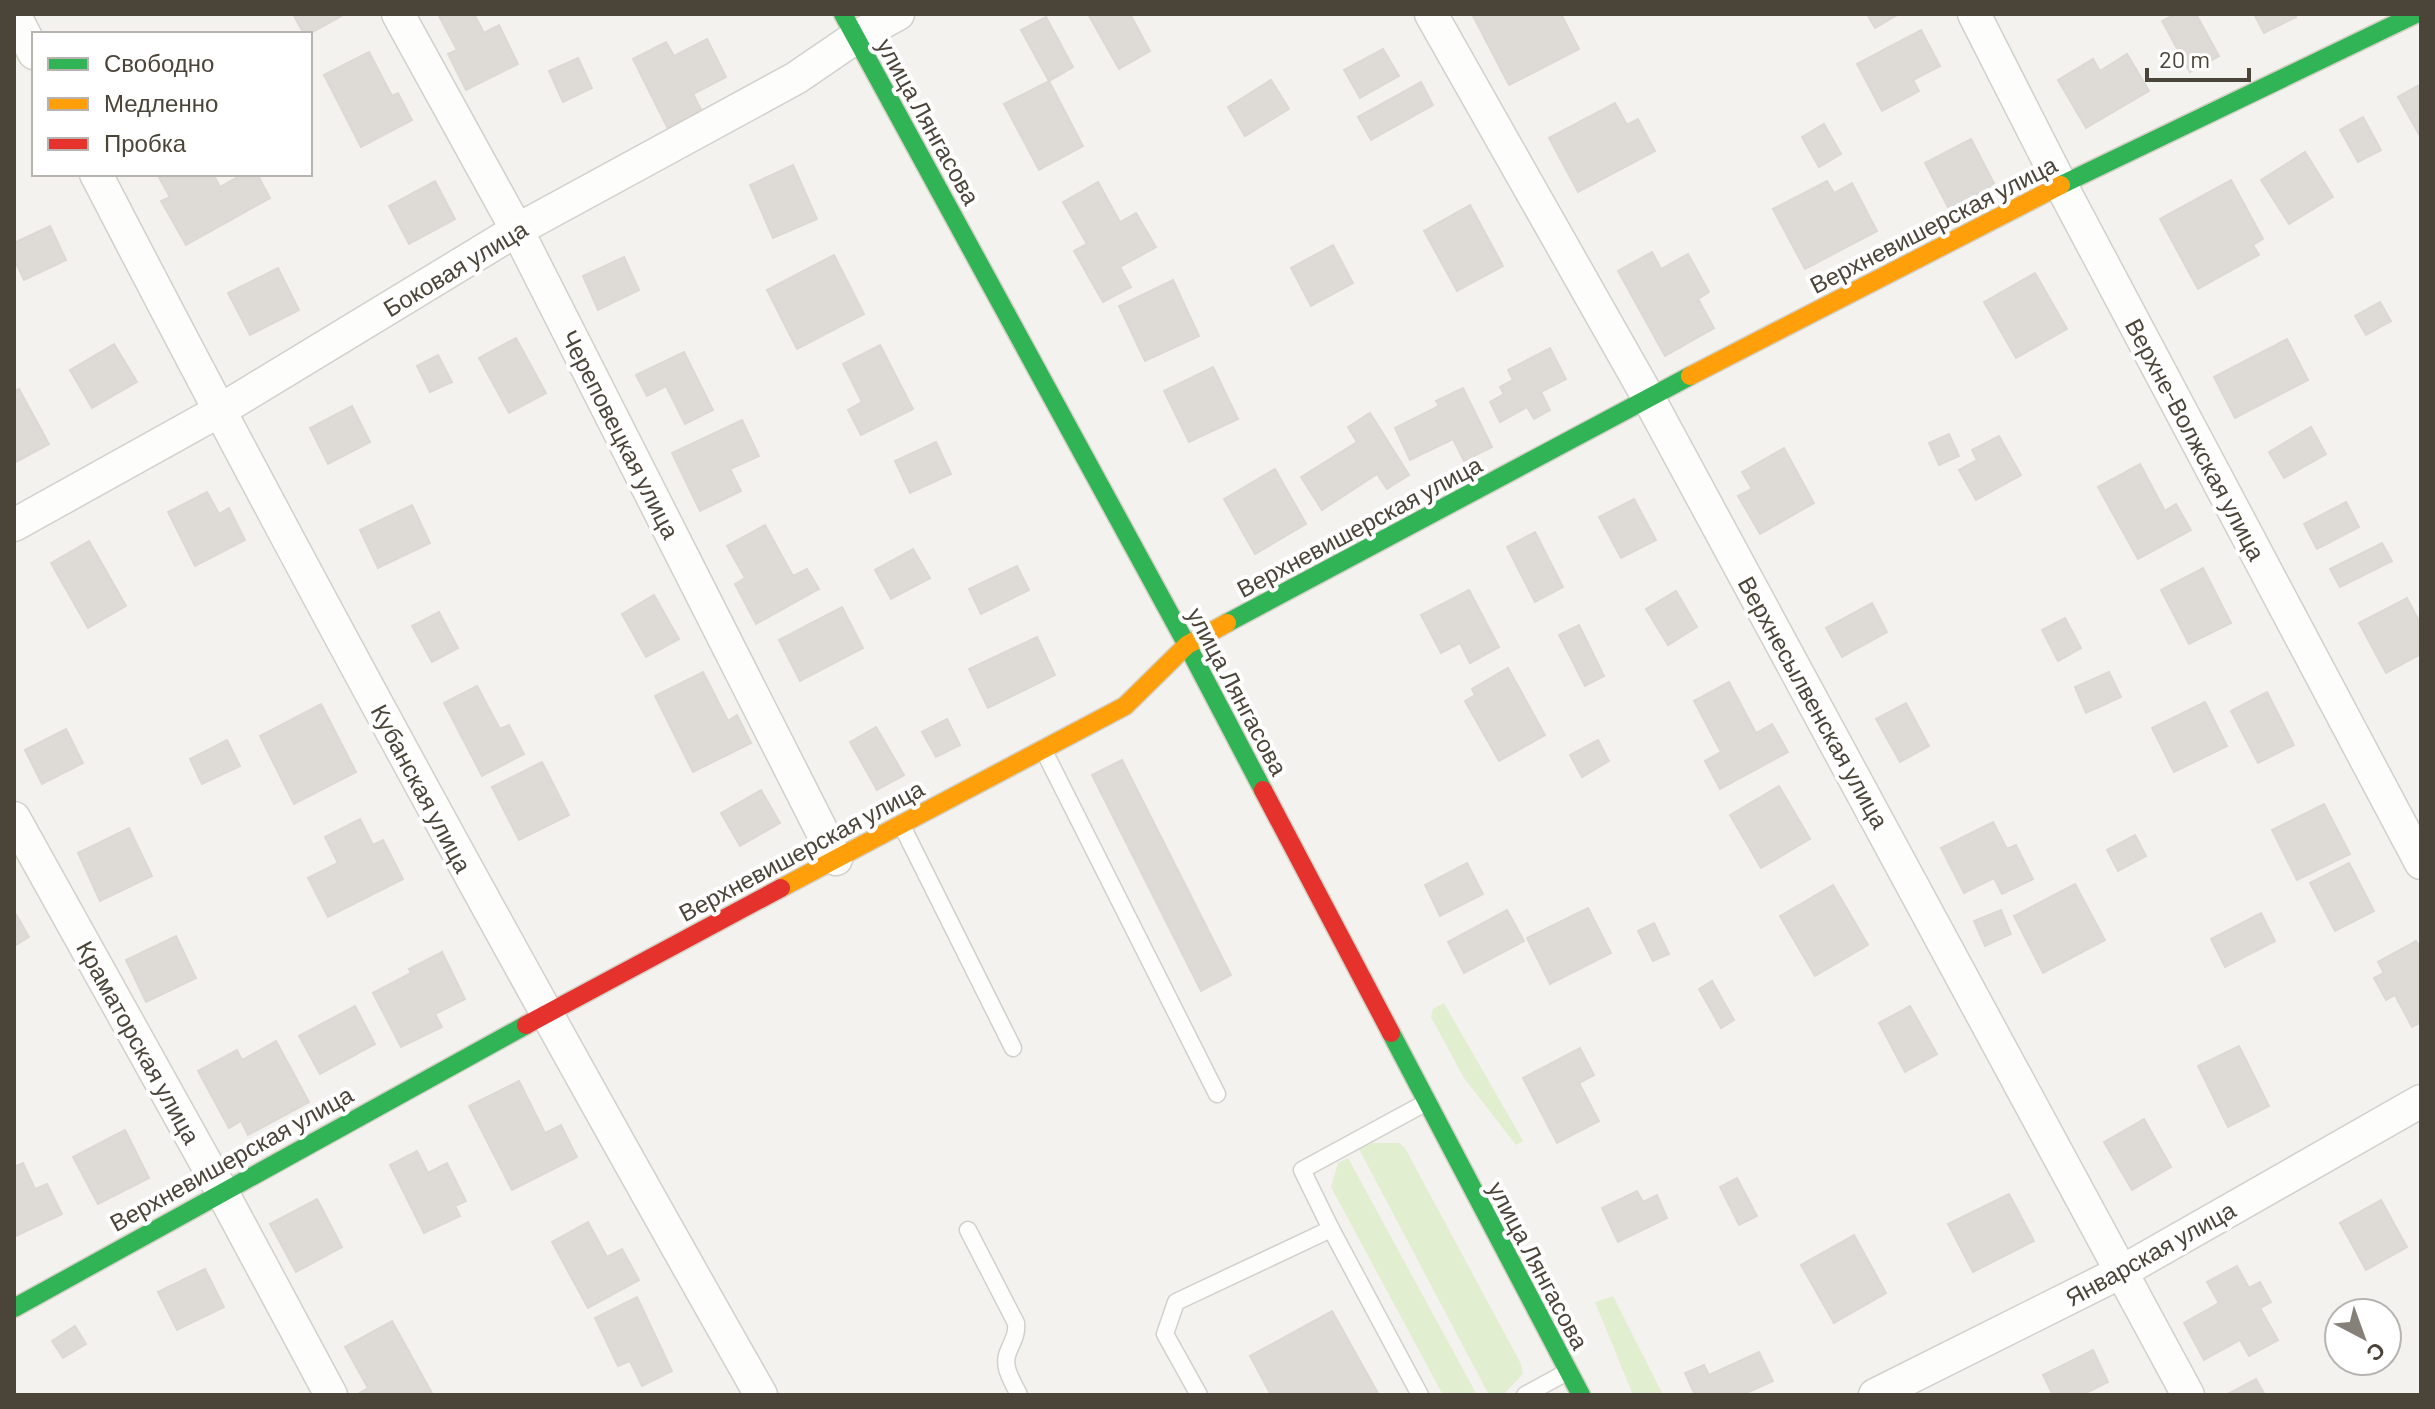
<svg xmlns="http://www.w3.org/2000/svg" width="2435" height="1409" viewBox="0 0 2435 1409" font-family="Barlow,sans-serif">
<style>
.green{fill:#e1eecf}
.building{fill:#dedbd6;stroke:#dcd9d4;stroke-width:2}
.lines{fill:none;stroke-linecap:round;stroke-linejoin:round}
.lane-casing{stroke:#d2d0cb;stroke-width:19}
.street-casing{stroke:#d2d0cb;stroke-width:35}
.fast-casing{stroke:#d3cfc5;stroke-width:21}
.slow-casing{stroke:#d3cfc5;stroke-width:21}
.jam-casing{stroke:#d3cfc5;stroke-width:21}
.lane{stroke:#fdfdfc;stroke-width:16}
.street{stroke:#fdfdfc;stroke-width:32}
.fast{stroke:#30b455;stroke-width:18}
.slow{stroke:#ff9f0a;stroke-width:18}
.jam{stroke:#e5322d;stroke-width:18}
.labels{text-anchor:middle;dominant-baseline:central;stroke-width:8;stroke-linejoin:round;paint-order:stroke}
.street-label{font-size:24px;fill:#4b4439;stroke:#fff}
</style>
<rect width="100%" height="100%" fill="#f4f2ee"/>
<g class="green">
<polygon points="1444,1003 1523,1141 1516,1145 1464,1078 1431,1017 1433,1009"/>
<polygon points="1372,1143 1399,1143 1405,1148 1521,1364 1523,1374 1503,1395 1489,1395 1359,1149"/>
<polygon points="1348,1158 1477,1395 1443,1395 1331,1187 1338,1163"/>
<polygon points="1613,1296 1663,1395 1633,1395 1595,1302"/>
</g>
<g class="building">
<polygon points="293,14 345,14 309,34 304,34"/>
<polygon points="438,14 474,14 484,33 499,25 518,64 466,90 448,54 457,50"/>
<polygon points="1088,14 1130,14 1150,51 1119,69"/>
<polygon points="1472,14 1561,14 1579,49 1509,85"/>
<polygon points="1867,14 1899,14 1875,28"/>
<polygon points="2176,14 2196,14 2219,56 2190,72 2162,21"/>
<polygon points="2254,14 2294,14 2296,17 2264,33"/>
<polygon points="1046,17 1073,67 1049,81 1021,30"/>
<polygon points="1921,30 1940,66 1913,80 1919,91 1882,111 1857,64"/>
<polygon points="707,39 726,77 693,94 703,113 669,131 633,59 666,42 674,56"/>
<polygon points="1383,49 1399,76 1360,98 1344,70"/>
<polygon points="369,52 392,96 398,93 412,120 361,147 324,75"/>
<polygon points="2127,54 2149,91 2086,128 2058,80 2093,59 2100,71"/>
<polygon points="578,58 592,88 563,102 549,71"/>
<polygon points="1271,80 1289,109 1245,136 1228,107"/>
<polygon points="1049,81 1083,146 1039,170 1004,104"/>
<polygon points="1421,82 1433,105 1371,140 1358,117"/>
<polygon points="2421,84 2421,138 2398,97"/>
<polygon points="1615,103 1627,125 1638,119 1655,151 1578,192 1549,138"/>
<polygon points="2363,117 2381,150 2358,162 2340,130"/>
<polygon points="1824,124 1841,154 1819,167 1802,137"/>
<polygon points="1971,139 1998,191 1952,215 1925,163"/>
<polygon points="2305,152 2333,197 2289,224 2261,180"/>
<polygon points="793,165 817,219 773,238 750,185"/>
<polygon points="157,174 213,174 220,187 243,174 257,174 270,198 186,245 161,201 170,197"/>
<polygon points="2231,180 2263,239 2253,245 2259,255 2198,289 2160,219"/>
<polygon points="435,181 455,219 409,244 389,206"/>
<polygon points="1827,181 1834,193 1852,183 1877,231 1805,269 1773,209"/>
<polygon points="1098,182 1120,222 1136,213 1156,247 1120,267 1131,287 1103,302 1074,251 1087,244 1063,202"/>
<polygon points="1470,205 1503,266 1457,291 1424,231"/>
<polygon points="50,226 66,260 24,280 14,259 14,243"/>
<polygon points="1333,245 1353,283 1311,306 1291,268"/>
<polygon points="1652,252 1661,269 1688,254 1709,292 1698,299 1714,328 1665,356 1618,271"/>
<polygon points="834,255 864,314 797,349 767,290"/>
<polygon points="624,257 639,290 598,310 583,276"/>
<polygon points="278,268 299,310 250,335 228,293"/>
<polygon points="2035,273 2067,329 2016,358 1984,302"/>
<polygon points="1173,280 1199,336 1145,361 1119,306"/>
<polygon points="2380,302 2391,321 2366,335 2355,316"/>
<polygon points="516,338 546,393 509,413 479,358"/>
<polygon points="2287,339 2308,380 2235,418 2214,377"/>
<polygon points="114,344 137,382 92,408 70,370"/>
<polygon points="880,345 913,409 861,435 848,410 862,402 843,364"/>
<polygon points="1550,348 1566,379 1541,392 1550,410 1534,419 1527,407 1500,422 1490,402 1504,394 1500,387 1513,380 1508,370"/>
<polygon points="684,352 713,410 685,424 666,386 647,396 636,375"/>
<polygon points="438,355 452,382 430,392 417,366"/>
<polygon points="1213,367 1238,419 1189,442 1164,391"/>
<polygon points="1463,388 1492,447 1464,461 1453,439 1410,460 1395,428 1439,406 1436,401"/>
<polygon points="19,389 49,444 14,463 14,391"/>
<polygon points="352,406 370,442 328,464 310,428"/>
<polygon points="1370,413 1409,475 1387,489 1377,474 1322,510 1301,477 1357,442 1348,427"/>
<polygon points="742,420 759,456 730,469 741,491 700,511 672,453"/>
<polygon points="2311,427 2326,454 2284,478 2269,452"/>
<polygon points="1949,434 1959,456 1939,465 1929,443"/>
<polygon points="1999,436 2021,475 1976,500 1959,470 1977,460 1972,450"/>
<polygon points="936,442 951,474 910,493 895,461"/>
<polygon points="1784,448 1814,503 1760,534 1738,496 1752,489 1742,472"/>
<polygon points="2140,464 2165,511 2176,504 2191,530 2138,559 2098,487"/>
<polygon points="1275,469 1306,524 1255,554 1224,499"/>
<polygon points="207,492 219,514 229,508 245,540 195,566 168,512"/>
<polygon points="1634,499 1656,540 1621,558 1599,517"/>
<polygon points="2346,502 2359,527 2317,549 2304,524"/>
<polygon points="412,505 430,543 378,568 360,530"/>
<polygon points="765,525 793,576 807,569 819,589 756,624 735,584 745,578 727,546"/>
<polygon points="1535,532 1563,587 1535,602 1507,547"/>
<polygon points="89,541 126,606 88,628 51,563"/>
<polygon points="2382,543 2392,561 2340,587 2330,569"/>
<polygon points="913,549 930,578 891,599 875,570"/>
<polygon points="1017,566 1029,590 981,614 969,589"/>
<polygon points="2203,568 2231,623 2189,644 2161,590"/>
<polygon points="1469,590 1499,647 1470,663 1460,643 1441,653 1421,615"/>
<polygon points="1676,591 1697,627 1668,645 1646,609"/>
<polygon points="654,595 679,639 646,657 622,614"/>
<polygon points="2407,598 2421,625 2421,654 2386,673 2359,623"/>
<polygon points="1872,603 1887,632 1842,657 1826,628"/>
<polygon points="842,607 863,648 800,681 779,640"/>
<polygon points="439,612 458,648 432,662 412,626"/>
<polygon points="2065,618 2081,648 2058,661 2042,630"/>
<polygon points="1579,625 1604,676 1585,686 1559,635"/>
<polygon points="1037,637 1055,675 988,708 969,669"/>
<polygon points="1508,668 1545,735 1499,761 1465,701 1475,695 1472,689"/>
<polygon points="703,672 728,721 737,715 751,743 693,772 655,696"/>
<polygon points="2109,672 2121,697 2086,713 2075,687"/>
<polygon points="1729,682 1756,733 1772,724 1788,752 1720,789 1705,761 1721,752 1694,701"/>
<polygon points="477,686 500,729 509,725 524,754 482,776 444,703"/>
<polygon points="2267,692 2294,745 2258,763 2231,711"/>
<polygon points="2205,702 2227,746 2174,772 2152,728"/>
<polygon points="1906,703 1929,746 1900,762 1876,719"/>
<polygon points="321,704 356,772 294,804 260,736"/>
<polygon points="947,719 960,745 936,757 922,732"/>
<polygon points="876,727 904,775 877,790 850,742"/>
<polygon points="66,729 83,763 42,784 25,750"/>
<polygon points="227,740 240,766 202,784 190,759"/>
<polygon points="1598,740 1609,761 1582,777 1570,755"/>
<polygon points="1122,760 1231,975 1201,991 1092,775"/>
<polygon points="542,762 569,815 519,840 492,787"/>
<polygon points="1779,786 1810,839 1761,868 1730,815"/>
<polygon points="761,790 780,823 740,846 721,813"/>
<polygon points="2324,804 2350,854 2297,880 2272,830"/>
<polygon points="360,819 373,845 383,840 403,879 328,917 308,878 338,863 325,837"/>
<polygon points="1993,822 2007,849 2016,845 2033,879 2002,894 1994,878 1964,893 1941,848"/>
<polygon points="129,828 152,876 100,901 78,853"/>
<polygon points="2135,835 2146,856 2118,871 2107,850"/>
<polygon points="1467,863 1483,894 1440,916 1425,885"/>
<polygon points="2349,863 2374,911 2335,931 2310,883"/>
<polygon points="2075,884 2105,940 2043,973 2014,916"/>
<polygon points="1833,885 1868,945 1815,976 1780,916"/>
<polygon points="1588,908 1611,953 1550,984 1527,938"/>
<polygon points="1507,910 1524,941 1464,973 1448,942"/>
<polygon points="2001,910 2011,934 1985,946 1974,921"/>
<polygon points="14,911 29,937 14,946"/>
<polygon points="2261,913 2275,941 2225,967 2211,939"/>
<polygon points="1654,923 1669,954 1653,961 1638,931"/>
<polygon points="176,936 196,978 146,1002 126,960"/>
<polygon points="2416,941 2421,949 2421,1022 2412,1027 2395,995 2386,1000 2374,978 2384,973 2378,962"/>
<polygon points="442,952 465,999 435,1014 442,1027 401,1047 373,993 411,973 409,969"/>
<polygon points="1712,981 1734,1020 1721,1028 1699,989"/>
<polygon points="355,1006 375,1044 320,1074 299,1036"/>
<polygon points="1910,1006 1937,1054 1905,1072 1879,1023"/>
<polygon points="276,1041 309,1102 248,1135 241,1121 229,1128 198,1071 237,1050 242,1060"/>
<polygon points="2239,1046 2269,1106 2228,1127 2198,1066"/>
<polygon points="1580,1048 1594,1075 1579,1083 1599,1121 1557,1143 1523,1078"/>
<polygon points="519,1081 545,1133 561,1125 577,1157 512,1190 469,1106"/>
<polygon points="2144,1119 2171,1167 2132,1190 2104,1142"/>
<polygon points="125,1130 149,1178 98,1204 73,1157"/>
<polygon points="417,1151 428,1173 447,1163 466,1201 455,1206 460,1216 424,1233 390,1165"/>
<polygon points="23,1163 35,1189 47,1184 62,1214 14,1237 14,1167"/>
<polygon points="1737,1178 1757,1216 1739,1225 1720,1187"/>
<polygon points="1637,1191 1643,1202 1657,1195 1667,1218 1618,1242 1602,1208"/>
<polygon points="2009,1194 2034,1241 1973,1272 1948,1224"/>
<polygon points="317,1199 342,1247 296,1272 270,1224"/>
<polygon points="2381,1200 2407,1247 2366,1270 2340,1223"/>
<polygon points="588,1222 607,1257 622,1249 639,1280 588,1308 552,1242"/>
<polygon points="1854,1235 1886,1293 1834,1323 1801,1265"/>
<polygon points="2237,1266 2249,1288 2260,1282 2271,1302 2260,1308 2278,1340 2249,1356 2240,1340 2204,1360 2184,1323 2219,1303 2207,1282"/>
<polygon points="205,1269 224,1307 177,1330 158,1292"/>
<polygon points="637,1297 672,1371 642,1386 630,1361 618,1366 595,1318"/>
<polygon points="1332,1311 1379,1395 1271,1395 1250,1356"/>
<polygon points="392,1321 433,1395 358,1394 368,1388 345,1347"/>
<polygon points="75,1326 86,1344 63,1358 52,1341"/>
<polygon points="2093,1350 2108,1382 2082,1395 2053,1395 2043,1375"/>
<polygon points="1759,1352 1773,1381 1742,1395 1695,1395 1685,1373 1704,1365 1709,1375"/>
<polygon points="2256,1379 2265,1395 2226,1395"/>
</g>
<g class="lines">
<defs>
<g id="lane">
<polyline points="1044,751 1217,1094"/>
<polyline points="902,826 1013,1048"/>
<polyline points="1331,1229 1420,1395"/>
<path d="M 968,1230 L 1016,1323 C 1017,1335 1013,1340 1009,1350 C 1001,1366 1012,1380 1019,1395"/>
<polyline points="1199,1395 1165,1334 1176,1302 1331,1229 1302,1170 1427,1102"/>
<polyline points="1525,1395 1567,1372"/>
</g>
<g id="street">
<polyline points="14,14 34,53"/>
<polyline points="398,14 517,230 836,859"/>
<polyline points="1431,14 1648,397 2188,1395"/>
<polyline points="1974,14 2061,185 2421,863"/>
<path d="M 96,174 C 309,586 532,992 761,1395"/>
<polyline points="14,525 219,411 517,230 796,78 856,37 898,14"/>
<polyline points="14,818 221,1190 331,1395"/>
<polyline points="1875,1395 2123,1271 2421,1101"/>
</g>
<g id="fast">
<polyline points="843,14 1187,645 1263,790"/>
<polyline points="2061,185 2416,14"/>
<polyline points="1227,623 1690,376"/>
<polyline points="1391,1033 1581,1395"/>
<polyline points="14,1308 526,1025"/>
</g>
<g id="slow">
<polyline points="1690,376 2061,185"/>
<polyline points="781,888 1125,706 1187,645 1227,623"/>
</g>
<g id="jam">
<polyline points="1263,790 1391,1033"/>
<polyline points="526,1025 781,888"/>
</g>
</defs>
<use href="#lane" class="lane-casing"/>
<use href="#street" class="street-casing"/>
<use href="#fast" class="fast-casing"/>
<use href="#slow" class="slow-casing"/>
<use href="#jam" class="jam-casing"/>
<use href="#lane" class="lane"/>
<use href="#street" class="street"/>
<use href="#fast" class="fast"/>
<use href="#slow" class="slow"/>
<use href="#jam" class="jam"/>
</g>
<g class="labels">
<g class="street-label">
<text transform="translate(929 121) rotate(61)">улица Лянгасова</text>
<text transform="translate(1933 224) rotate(-27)">Верхневишерская улица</text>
<text transform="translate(455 268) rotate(-31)">Боковая улица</text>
<text transform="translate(621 434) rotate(63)">Череповецкая улица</text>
<text transform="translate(2196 439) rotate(62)">Верхне-Волжская улица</text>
<text transform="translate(1359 526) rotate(-28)">Верхневишерская улица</text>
<text transform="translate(1238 691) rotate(62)">улица Лянгасова</text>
<text transform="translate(1814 702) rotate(61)">Верхнесылвенская улица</text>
<text transform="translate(422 788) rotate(62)">Кубанская улица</text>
<text transform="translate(801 850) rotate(-28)">Верхневишерская улица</text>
<text transform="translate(139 1042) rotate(61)">Краматорская улица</text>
<text transform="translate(231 1158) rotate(-29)">Верхневишерская улица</text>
<text transform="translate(2150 1253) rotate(-29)">Январская улица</text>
<text transform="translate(1539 1265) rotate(62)">улица Лянгасова</text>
</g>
</g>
<rect width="2435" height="1409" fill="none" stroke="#4b4439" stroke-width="32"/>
<rect x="32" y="32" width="280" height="144" fill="#ffffff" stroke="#b7b4b0" stroke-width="2"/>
<rect x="48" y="58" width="40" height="12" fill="#30b455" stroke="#b7b4b0" stroke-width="2"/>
<text x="104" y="72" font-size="24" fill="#4b4439">Свободно</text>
<rect x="48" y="98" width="40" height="12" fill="#ff9f0a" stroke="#b7b4b0" stroke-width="2"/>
<text x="104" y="112" font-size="24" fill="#4b4439">Медленно</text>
<rect x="48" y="138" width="40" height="12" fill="#e5322d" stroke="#b7b4b0" stroke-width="2"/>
<text x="104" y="152" font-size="24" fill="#4b4439">Пробка</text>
<g transform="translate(2363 1337) rotate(139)"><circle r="38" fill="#ffffff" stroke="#b7b4b0" stroke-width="2"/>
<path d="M0-6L14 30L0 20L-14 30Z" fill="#868178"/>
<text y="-12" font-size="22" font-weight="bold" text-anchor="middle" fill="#4b4439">С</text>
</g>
<path d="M2147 68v12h102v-12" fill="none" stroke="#4b4439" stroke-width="4"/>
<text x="2159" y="68" font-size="24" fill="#4b4439" stroke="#ffffff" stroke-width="6" paint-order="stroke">20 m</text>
</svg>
